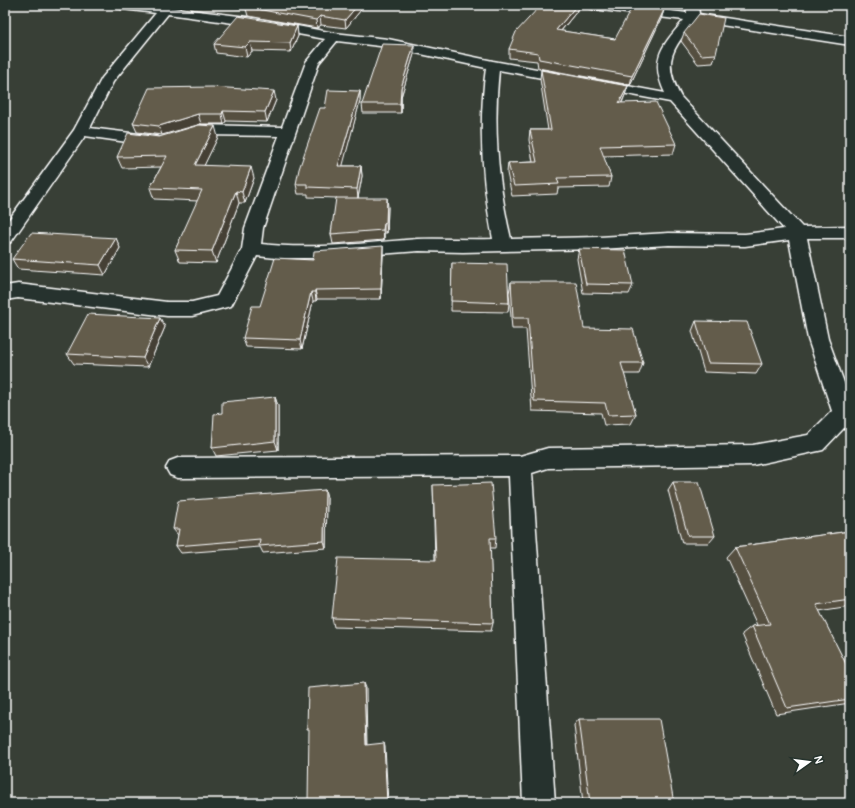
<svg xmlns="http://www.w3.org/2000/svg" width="855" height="808" viewBox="0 0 855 808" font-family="Pangolin,sans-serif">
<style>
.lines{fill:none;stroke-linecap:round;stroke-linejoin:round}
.minor-casing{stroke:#fff;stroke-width:3}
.minor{fill:#26332d;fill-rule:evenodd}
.wall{fill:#554f41;stroke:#fff}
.shaded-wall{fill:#454035;stroke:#fff}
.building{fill:#635c4c;stroke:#fff}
</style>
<rect width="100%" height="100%" fill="#383f36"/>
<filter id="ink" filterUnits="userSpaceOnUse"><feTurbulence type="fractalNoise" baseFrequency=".025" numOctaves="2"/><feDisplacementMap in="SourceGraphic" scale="8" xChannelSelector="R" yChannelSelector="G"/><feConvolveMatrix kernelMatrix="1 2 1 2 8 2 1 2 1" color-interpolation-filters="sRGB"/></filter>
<g filter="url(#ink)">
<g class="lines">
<defs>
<path id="minor" d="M 116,5 L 150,5 L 255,18 L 334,33 L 388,39 L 493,61 L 665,93 C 649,59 662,46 684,20 L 593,9 L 589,8 L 587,5 L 623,5 L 687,13 L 686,5 L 698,5 L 699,14 L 850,37 L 850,45 L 696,21 C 671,49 662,62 681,97 L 802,227 L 850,226 L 850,238 L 807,238 L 828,339 L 850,399 L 850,430 L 844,428 L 823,450 L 753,465 L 548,468 L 532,473 L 555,803 L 523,803 L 509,476 L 178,478 L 170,475 L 166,468 L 170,461 L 178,458 L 520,456 L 548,448 L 753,445 L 808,435 L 832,411 L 808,339 L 789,240 L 745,246 L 669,245 L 599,249 L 463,252 L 419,251 L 326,258 L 276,258 L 257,256 L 231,306 L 192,316 L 167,316 L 18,298 L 5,300 L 5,286 L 18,284 L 167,302 L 192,302 L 217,296 L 242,249 L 245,228 L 279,136 L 202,135 L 186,140 L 181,138 L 178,135 L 181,132 L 201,125 L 282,127 L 306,62 L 325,39 L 255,26 L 168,14 L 113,82 L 90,128 L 155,136 L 160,138 L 163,141 L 160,144 L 155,146 L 85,136 L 11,242 L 5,244 L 5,225 L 74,130 L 102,78 L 156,13 L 122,9 L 118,8 ZM 337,41 L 388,47 L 486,68 C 478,125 482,183 493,239 C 468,240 442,238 417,239 C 365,243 312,250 261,244 L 263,228 L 319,63 ZM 499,70 L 670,102 L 784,229 L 745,234 L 669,233 L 599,237 L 511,239 C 498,184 493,127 499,70 Z"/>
</defs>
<use href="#minor" class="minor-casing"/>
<use href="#minor" class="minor"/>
</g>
<g class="wall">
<polygon points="214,5 365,5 346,28 321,25 317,28 248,16 246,9"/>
<polygon points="541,5 582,5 561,31 615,39 664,10 661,19 630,85 538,68 537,61 509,58 509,49"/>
<polygon points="297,26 298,36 291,52 252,51 247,57 216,53 214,44"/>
<polygon points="684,33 716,54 713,63 698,64 681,41"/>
<polygon points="414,54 401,97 401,113 363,113 362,104"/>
<polygon points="541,70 628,86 625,95 622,103 676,144 673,154 603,156 611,177 609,187 558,188 557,194 512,196 507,173 508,163 533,162 529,140 530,130 548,130 540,79"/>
<polygon points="360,91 360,101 342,166 361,166 362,176 358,198 388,207 387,233 384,233 384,240 333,244 331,234 337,198 308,197 308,194 298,194 296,184 325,108"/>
<polygon points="276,100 267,122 226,121 224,124 201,124 162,135 137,132 133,123"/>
<polygon points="159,137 218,137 204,165 254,178 245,203 239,203 216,263 180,262 175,250 198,201 154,199 150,188 161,167 122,168 117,157"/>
<polygon points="116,238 120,248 105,275 18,269 12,259"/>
<polygon points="579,249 633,285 629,294 583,293 577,259"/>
<polygon points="383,255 381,299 317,299 316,301 313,301 302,349 246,347 243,338 260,306 313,260"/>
<polygon points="452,263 509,303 508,312 451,311"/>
<polygon points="511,282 584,328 643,363 639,374 624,374 636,414 631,424 604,425 601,413 532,411 526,329 512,329 509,293"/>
<polygon points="160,318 165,327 148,367 74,364 67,354"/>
<polygon points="696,321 762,364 756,374 704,372 692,331"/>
<polygon points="275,397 278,406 278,450 216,456 212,448 222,413"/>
<polygon points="673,482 715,536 709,543 682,543 668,490"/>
<polygon points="433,485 496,538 495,548 490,548 493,623 491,631 334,627 332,618 435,560"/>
<polygon points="325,490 327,498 326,548 263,553 260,547 181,553 176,546 178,535 173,529"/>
<polygon points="850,531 850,606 819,611 850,672 850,703 776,714 742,634 752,626 757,625 726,557 735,547"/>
<polygon points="579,719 674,803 583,803 574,725"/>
</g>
<g class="shaded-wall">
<polygon points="358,5 365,5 346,28 345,20"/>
<polygon points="577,5 582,5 555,38 556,30"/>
<polygon points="664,10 661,19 630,85 632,76"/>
<polygon points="320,16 321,25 317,28 316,20"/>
<polygon points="297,26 298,36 291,52 290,43"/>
<polygon points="250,42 252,51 247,57 245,47"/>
<polygon points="414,45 414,54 401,97 401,113 401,88"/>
<polygon points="628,86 625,95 617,113 619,103"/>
<polygon points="274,91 276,100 267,122 265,112"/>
<polygon points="360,91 360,101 340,176 338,166"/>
<polygon points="223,111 226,121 224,124 222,114"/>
<polygon points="198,114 201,124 162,135 159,126"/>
<polygon points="215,126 218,137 199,176 195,165"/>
<polygon points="361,166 362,176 358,198 357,189"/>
<polygon points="251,167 254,178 245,203 242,192"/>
<polygon points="236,191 239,203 216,263 212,251"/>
<polygon points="387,198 388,207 387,233 386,223"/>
<polygon points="384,223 384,240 383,230"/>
<polygon points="116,238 120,248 105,275 100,265"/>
<polygon points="383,246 383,255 381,299 381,289"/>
<polygon points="315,290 317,299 316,301 315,292"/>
<polygon points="311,292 313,301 302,349 300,340"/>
<polygon points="160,318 165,327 148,367 143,358"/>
<polygon points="275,397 278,406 278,450 275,441"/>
<polygon points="325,490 327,498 326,548 324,541"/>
<polygon points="364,683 366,688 367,748 366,745"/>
<polygon points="384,743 385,747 388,803 387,803"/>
</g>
<g class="building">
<polygon points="248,5 358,5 345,20 320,16 316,20 246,7"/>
<polygon points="541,5 577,5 556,30 615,39 632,7 664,10 632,76 539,59 538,53 509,49 516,32"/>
<polygon points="699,14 724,18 716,54 701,55 684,33"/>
<polygon points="238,16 297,26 290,43 250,42 245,47 214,44"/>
<polygon points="382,44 414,45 401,88 400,104 362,104"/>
<polygon points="541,70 628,86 619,103 656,102 676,144 600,146 611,177 557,178 559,184 514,186 508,163 537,162 530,130 551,130"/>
<polygon points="212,87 274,91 265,112 223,111 222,114 198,114 159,126 133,123 149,88"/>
<polygon points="328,90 360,91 338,166 361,166 357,189 307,187 307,184 296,184 299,169 320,108 325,108"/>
<polygon points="199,125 215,126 195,165 251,167 242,192 236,191 212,251 175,250 202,190 150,188 167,156 117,157 128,133 159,137"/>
<polygon points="336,198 387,198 386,223 384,223 383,230 331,234"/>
<polygon points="31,233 116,238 100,265 12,259"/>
<polygon points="383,246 381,289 315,290 315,292 311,292 300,340 243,338 252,306 260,306 275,258 313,260 314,251"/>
<polygon points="579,249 625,250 633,285 586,284"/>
<polygon points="452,263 507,264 509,303 451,301"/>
<polygon points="511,282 576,282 584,328 633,329 643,363 621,363 636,414 608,415 605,403 534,401 528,318 513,318"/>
<polygon points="88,314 160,318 143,358 67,354"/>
<polygon points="696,321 747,322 762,364 708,363"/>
<polygon points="275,397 275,441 212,448 214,414 222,413 222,402"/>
<polygon points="673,482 699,482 715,536 688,536"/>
<polygon points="491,483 496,538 490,538 493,623 332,618 338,558 436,560 433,485"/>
<polygon points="325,490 324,541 259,546 260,539 176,546 179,529 173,529 178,501"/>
<polygon points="850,531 850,599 816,604 850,672 850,699 787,708 752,626 770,624 735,547"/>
<polygon points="364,683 366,745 384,743 387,803 308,803 309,729 307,729 308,688"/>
<polygon points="579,719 659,719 674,803 590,803"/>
</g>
</g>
<rect width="855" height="808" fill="none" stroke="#26332d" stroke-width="20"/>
<rect x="10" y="10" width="835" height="788" fill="none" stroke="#fff" stroke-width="1.5" filter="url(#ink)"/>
<g transform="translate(809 762) rotate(76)" stroke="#26332d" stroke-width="3" paint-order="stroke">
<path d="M0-3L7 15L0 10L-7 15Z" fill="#ffffff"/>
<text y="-6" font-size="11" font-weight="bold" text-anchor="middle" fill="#ffffff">N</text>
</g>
</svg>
